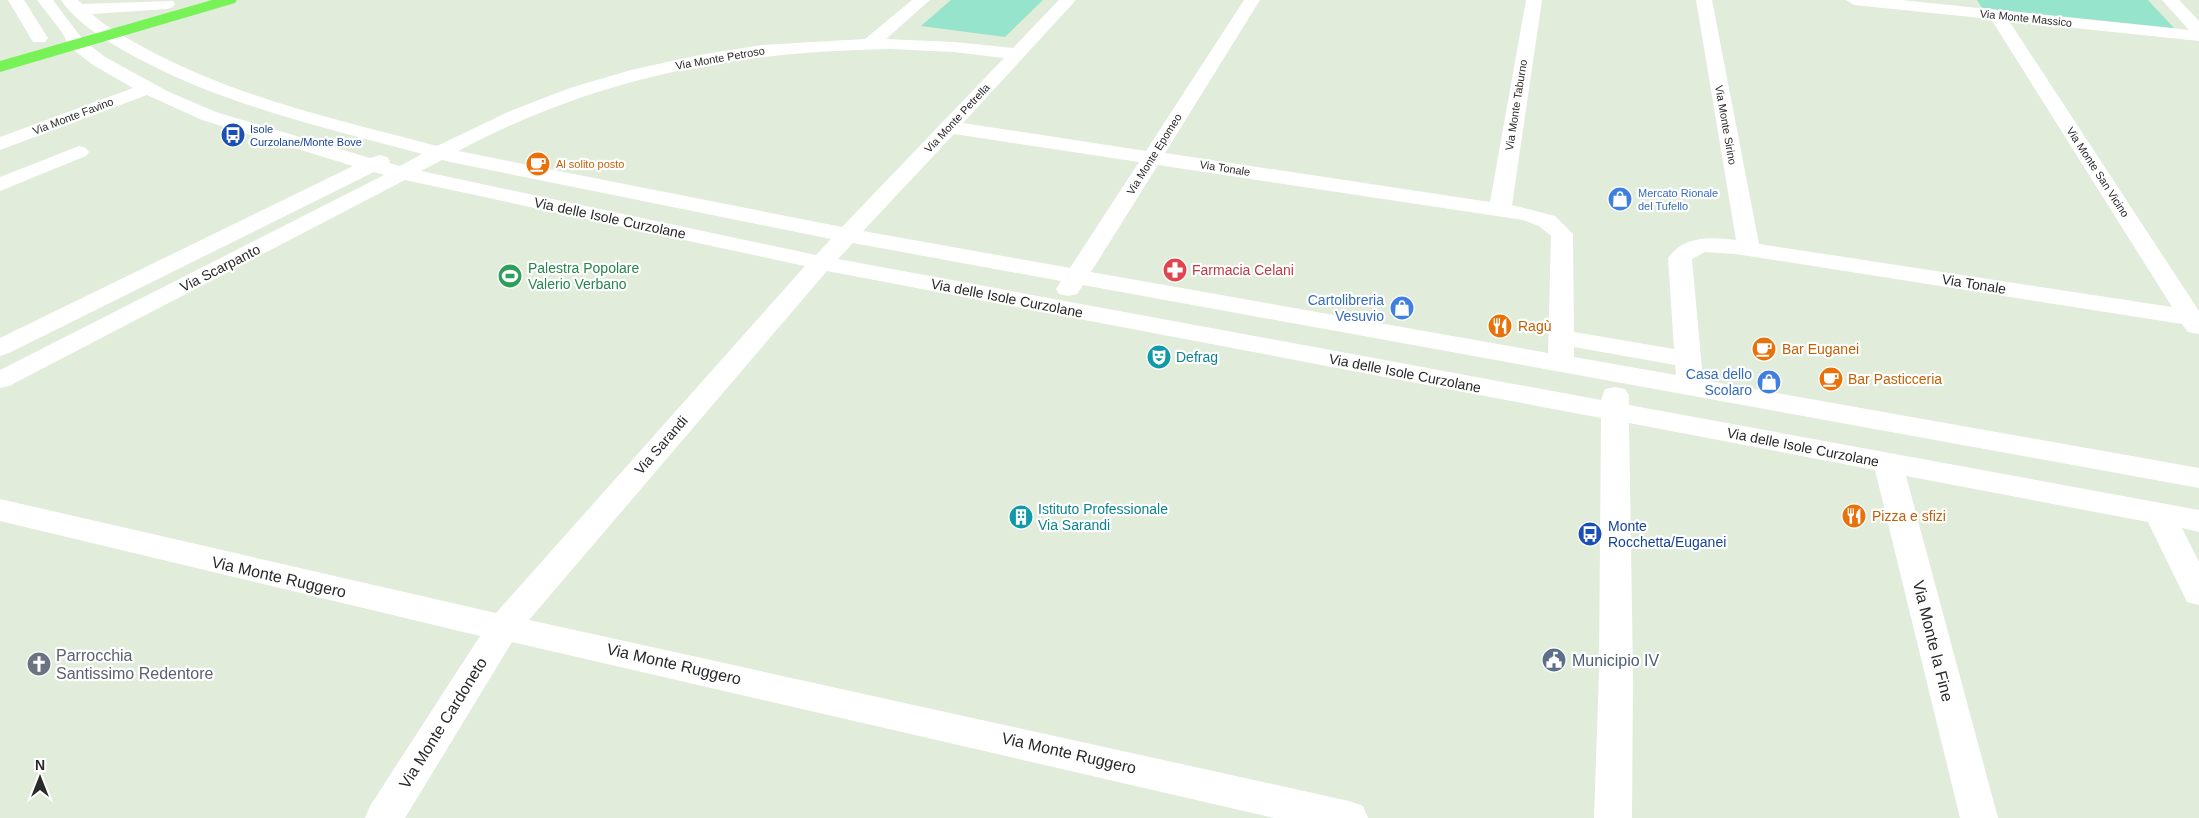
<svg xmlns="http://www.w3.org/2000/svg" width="2199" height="818" viewBox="0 0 2199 818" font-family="Helvetica,sans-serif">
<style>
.green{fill:#95e4cb}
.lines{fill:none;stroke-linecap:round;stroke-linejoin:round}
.minor{fill:#fff;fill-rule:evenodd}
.major{fill:#77f358;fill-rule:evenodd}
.labels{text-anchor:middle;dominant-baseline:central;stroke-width:4.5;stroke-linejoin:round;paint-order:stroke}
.far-street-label{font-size:11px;fill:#292929;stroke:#fff}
.far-transit-label{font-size:11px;fill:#164399;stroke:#fff;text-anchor:start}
.far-food-label{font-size:11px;fill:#c56008;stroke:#fff;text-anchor:start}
.far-shop-label{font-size:11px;fill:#366cbe;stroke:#fff;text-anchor:start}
.street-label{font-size:14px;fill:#292929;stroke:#fff}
.leisure-label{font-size:14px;fill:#27864d;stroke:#fff;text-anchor:start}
.health-label{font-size:14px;fill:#be3a42;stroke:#fff;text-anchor:start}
.shop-label{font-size:14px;fill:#366cbe;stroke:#fff;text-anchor:end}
.food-label{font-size:14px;fill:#c56008;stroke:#fff;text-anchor:start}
.culture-label{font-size:14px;fill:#0d838f;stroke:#fff;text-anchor:start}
.transit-label{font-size:14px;fill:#164399;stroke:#fff;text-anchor:start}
.near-street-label{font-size:16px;fill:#292929;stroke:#fff}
.near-worship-label{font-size:16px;fill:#5b616d;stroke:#fff;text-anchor:start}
.near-service-label{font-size:16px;fill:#4e5e75;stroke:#fff;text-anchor:start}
</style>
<rect width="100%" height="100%" fill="#e1ecda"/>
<g class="green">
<polygon points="951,0 1043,0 1005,37 921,26"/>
<polygon points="1977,0 2148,0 2174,28 1982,8"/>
</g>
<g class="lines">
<g class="minor">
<polygon points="8,0 24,0 48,38 45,42 33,42"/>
<path d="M 37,0 L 53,0 L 83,40 L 105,57 L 169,92 L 216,112 L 370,158 L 380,155 L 387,157 L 390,161 L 389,163 L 400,166 L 422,154 C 322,127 219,104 128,53 C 102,38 76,22 61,0 L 78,0 L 82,4 L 173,1 L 175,4 L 173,7 L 167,9 L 92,14 C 107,28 125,37 143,47 C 234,97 338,120 437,146 L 510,111 L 570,88 L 631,70 L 699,55 L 762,45 L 865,39 L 912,0 L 930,0 L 886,39 L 954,42 L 1013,48 L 1059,0 L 1076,0 L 963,123 L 1146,151 L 1244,0 L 1260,0 L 1165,153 L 1490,202 L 1526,0 L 1542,0 L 1512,205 L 1555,216 L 1573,234 L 1574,332 L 1674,349 L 1668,258 C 1684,235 1711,237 1736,240 L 1696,0 L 1712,0 L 1759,244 L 2172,307 L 1991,19 L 1854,5 L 1846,0 L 1901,0 L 2189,30 L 2162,0 L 2179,0 L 2199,21 L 2199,41 L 2009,21 L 2199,311 L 2199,334 L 2188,332 L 2182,324 L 1736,254 L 1705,252 L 1692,259 L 1703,380 L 2199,468 L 2199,488 L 1083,285 L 1077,294 L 1068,296 L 1059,294 L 1056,289 L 1061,281 L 853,243 L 838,259 L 1601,400 L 1605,389 L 1615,387 L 1625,389 L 1629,395 L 1629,405 L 2199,510 L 2199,532 L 2182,528 L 2199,562 L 2199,605 L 2187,602 L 2148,522 L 1906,476 L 1998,818 L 1960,818 L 1875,470 L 1629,423 L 1633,672 L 1632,818 L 1594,818 L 1599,672 L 1601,418 L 827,271 L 529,620 L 1349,801 L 1363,806 L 1368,818 L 1274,818 L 512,642 L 405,818 L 365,818 L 370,806 L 480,636 L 0,521 L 0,499 L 496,613 L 805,266 L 405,180 L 9,386 L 0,388 L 0,370 L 384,175 L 374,172 L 9,353 L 0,356 L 0,338 L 353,166 L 202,120 L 147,95 L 0,150 L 0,137 L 133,88 L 93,65 L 70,47 L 61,31 ZM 890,49 L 954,52 L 1004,58 L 842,227 L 458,151 C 600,76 731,52 890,49 ZM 954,134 L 1139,162 L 1070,268 L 863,231 ZM 442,160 L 455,163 L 831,239 L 816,255 L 421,171 ZM 1158,165 L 1523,220 L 1539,226 L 1551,236 L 1548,353 L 1091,272 ZM 1574,347 L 1675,365 L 1676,375 L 1574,357 Z"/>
<polygon points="79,146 86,148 89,152 86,156 0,191 0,177"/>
</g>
<polygon class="major" points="212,0 237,0 235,3 0,72 0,61"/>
</g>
<defs>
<symbol id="bus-disc" viewBox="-11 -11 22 22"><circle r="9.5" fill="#1a4fb4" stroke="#fff"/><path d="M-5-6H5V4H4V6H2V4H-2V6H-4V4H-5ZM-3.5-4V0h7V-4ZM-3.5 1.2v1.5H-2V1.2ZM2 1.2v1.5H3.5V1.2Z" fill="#fff"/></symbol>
<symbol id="cafe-disc" viewBox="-11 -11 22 22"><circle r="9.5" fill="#e8710a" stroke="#fff"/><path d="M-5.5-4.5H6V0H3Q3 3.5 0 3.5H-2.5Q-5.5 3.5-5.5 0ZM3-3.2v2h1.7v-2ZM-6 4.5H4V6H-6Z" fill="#fff"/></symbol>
<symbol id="shop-disc" viewBox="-11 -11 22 22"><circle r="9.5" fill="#3f7fe0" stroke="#fff"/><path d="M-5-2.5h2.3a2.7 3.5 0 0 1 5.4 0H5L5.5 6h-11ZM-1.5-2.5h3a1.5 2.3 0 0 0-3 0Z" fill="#fff"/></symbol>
<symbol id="pharmacy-disc" viewBox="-11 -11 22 22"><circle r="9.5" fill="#e0444e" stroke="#fff"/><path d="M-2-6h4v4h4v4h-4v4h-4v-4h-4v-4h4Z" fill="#fff"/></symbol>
<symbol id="stadium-disc" viewBox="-11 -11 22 22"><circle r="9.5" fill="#2e9e5b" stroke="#fff"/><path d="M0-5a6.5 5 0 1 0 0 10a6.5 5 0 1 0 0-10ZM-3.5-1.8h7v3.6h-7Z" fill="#fff"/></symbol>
<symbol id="restaurant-disc" viewBox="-11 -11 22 22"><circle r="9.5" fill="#e8710a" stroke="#fff"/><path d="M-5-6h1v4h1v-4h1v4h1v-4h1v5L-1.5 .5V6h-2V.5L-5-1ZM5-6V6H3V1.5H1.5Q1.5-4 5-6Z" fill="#fff"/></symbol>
<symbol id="theatre-disc" viewBox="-11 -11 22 22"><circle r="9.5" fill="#0f9aa8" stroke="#fff"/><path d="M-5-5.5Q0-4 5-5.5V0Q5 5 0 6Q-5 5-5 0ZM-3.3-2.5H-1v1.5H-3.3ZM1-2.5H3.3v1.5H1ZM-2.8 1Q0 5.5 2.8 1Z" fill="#fff"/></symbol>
<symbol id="building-disc" viewBox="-11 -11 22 22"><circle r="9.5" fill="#0f9aa8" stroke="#fff"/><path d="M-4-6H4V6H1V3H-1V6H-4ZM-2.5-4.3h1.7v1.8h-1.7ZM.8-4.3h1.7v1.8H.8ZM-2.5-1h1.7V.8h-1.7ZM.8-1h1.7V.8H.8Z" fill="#fff"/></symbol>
<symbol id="civic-disc" viewBox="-11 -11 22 22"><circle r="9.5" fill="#5c6f8a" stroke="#fff"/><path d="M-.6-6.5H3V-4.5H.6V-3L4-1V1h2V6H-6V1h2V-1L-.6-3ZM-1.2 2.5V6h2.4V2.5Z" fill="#fff"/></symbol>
<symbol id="church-disc" viewBox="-11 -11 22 22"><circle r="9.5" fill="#6b7280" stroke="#fff"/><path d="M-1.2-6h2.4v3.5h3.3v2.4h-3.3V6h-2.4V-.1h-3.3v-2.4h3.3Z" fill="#fff"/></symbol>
</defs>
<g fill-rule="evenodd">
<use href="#bus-disc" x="219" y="121" width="28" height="28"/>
<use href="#cafe-disc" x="524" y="150" width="28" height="28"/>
<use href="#shop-disc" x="1606" y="185" width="28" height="28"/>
<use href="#pharmacy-disc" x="1161" y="256" width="28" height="28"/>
<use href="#stadium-disc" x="496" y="262" width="28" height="28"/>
<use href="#shop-disc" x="1388" y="294" width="28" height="28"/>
<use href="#restaurant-disc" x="1486" y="312" width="28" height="28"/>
<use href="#cafe-disc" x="1750" y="335" width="28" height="28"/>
<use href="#theatre-disc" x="1145" y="343" width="28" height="28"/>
<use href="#cafe-disc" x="1817" y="365" width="28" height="28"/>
<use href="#shop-disc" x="1755" y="368" width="28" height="28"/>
<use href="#restaurant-disc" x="1840" y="502" width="28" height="28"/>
<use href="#building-disc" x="1007" y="503" width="28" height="28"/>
<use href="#bus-disc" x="1576" y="520" width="28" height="28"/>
<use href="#civic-disc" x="1540" y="646" width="28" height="28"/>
<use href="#church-disc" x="25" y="650" width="28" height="28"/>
</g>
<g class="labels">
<g class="far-street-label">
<text transform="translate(2026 18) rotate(6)">Via Monte Massico</text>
<text transform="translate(720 58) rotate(-10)">Via Monte Petroso</text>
<text transform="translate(1516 105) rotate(-81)">Via Monte Taburno</text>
<text transform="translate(73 116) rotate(-21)">Via Monte Favino</text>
<text transform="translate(957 118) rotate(-47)">Via Monte Petrella</text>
<text transform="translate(1726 125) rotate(80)">Via Monte Sirino</text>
<text transform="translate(1154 154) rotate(-58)">Via Monte Epomeo</text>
<text transform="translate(1225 168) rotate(9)">Via Tonale</text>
<text transform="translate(2098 172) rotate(57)">Via Monte San Vicino</text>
</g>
<g class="far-transit-label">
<text x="250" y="129">Isole<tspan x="250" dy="13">Curzolane/Monte Bove</tspan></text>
</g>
<g class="far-food-label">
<text x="556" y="164">Al solito posto</text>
</g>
<g class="far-shop-label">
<text x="1638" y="193">Mercato Rionale<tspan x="1638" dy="13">del Tufello</tspan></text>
</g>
<g class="street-label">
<text transform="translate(610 218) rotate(12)">Via delle Isole Curzolane</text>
<text transform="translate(220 268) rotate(-27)">Via Scarpanto</text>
<text transform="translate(1974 284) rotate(9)">Via Tonale</text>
<text transform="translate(1007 298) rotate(11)">Via delle Isole Curzolane</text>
<text transform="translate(1405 373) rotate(11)">Via delle Isole Curzolane</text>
<text transform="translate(661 445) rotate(-49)">Via Sarandi</text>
<text transform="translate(1803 447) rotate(11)">Via delle Isole Curzolane</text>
</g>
<g class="leisure-label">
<text x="528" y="268">Palestra Popolare<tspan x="528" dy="16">Valerio Verbano</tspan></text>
</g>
<g class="health-label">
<text x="1192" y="270">Farmacia Celani</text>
</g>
<g class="shop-label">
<text x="1384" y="300">Cartolibreria<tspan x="1384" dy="16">Vesuvio</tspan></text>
<text x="1752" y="374">Casa dello<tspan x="1752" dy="16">Scolaro</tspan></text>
</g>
<g class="food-label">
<text x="1518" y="326">Ragù</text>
<text x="1782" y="349">Bar Euganei</text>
<text x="1848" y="379">Bar Pasticceria</text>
<text x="1872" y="516">Pizza e sfizi</text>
</g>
<g class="culture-label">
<text x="1176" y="357">Defrag</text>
<text x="1038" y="509">Istituto Professionale<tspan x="1038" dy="16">Via Sarandi</tspan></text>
</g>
<g class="transit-label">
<text x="1608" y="526">Monte<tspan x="1608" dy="16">Rocchetta/Euganei</tspan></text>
</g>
<g class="near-street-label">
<text transform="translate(279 577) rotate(13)">Via Monte Ruggero</text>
<text transform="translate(1933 641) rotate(76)">Via Monte la Fine</text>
<text transform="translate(674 664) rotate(13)">Via Monte Ruggero</text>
<text transform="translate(443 723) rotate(-58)">Via Monte Cardoneto</text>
<text transform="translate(1069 753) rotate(13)">Via Monte Ruggero</text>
</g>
<g class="near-worship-label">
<text x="56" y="655">Parrocchia<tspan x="56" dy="18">Santissimo Redentore</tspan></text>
</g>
<g class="near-service-label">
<text x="1572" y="660">Municipio IV</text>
</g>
</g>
<g transform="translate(40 778)" stroke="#ffffff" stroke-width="4" paint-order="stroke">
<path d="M0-4L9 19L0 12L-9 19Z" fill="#292929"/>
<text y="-8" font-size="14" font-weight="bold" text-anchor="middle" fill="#292929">N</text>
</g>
</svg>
